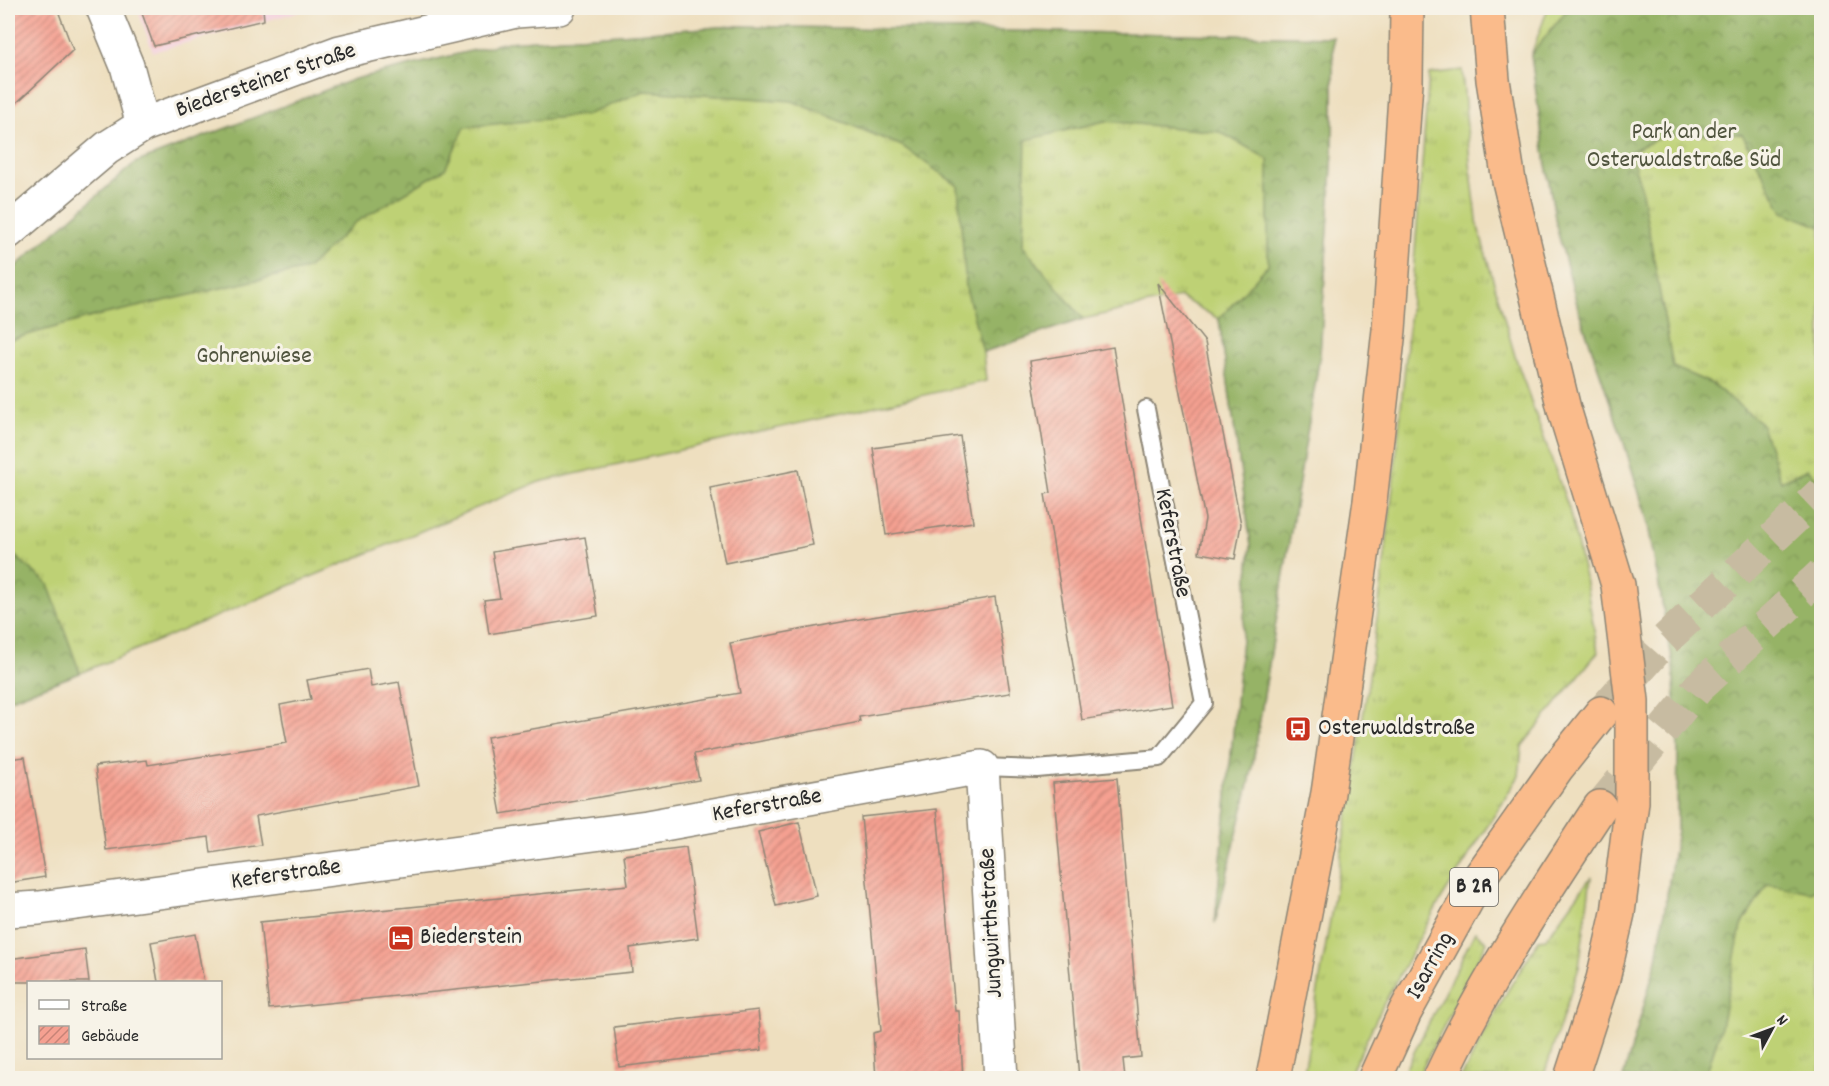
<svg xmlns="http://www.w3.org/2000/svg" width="1829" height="1086" viewBox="0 0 1829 1086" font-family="Dekko,sans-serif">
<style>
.built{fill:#f4cfdd}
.grass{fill:url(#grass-tufts);stroke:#747e50;stroke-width:1.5}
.forest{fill:url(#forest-crowns);stroke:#606f48;stroke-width:1.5}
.building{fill:url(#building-hatch)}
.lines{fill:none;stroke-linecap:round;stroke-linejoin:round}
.trunk-tunnel{stroke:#c7bba1;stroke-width:33;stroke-dasharray:33 16;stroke-linecap:butt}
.service-casing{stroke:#8c8575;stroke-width:20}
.minor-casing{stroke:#8c8575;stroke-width:36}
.trunk-casing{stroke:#8c8575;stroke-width:36}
.service{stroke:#fff;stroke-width:16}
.minor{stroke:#fff;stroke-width:33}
.trunk{stroke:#fabb8b;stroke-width:33}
.labels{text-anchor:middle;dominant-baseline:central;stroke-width:6;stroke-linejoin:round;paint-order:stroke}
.shield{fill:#f7f3e8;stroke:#686764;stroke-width:1.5}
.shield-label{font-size:22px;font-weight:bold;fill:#2b2b2b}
.street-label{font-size:24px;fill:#2b2b2b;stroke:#f7f3e8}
.park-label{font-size:24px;fill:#50543e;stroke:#f7f3e8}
.poi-label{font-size:24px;fill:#2b2b2b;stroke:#f7f3e8;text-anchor:start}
</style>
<defs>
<pattern id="grass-tufts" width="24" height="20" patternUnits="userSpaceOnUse" patternTransform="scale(1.5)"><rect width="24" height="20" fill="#bed175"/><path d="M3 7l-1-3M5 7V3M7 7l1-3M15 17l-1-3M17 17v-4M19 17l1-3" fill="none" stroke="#a3b465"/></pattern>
<pattern id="forest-crowns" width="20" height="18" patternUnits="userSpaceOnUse" patternTransform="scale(1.5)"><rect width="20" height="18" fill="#96b366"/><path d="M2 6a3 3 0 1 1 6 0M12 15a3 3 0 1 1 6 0" fill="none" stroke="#7b9254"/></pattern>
<pattern id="building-hatch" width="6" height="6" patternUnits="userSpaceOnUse" patternTransform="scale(1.5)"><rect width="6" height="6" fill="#f5a091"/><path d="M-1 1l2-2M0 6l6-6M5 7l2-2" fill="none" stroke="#c78377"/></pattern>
</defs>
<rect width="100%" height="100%" fill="#f7f3e8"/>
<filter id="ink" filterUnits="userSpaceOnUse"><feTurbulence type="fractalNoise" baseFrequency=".0167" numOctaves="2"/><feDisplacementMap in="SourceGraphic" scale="12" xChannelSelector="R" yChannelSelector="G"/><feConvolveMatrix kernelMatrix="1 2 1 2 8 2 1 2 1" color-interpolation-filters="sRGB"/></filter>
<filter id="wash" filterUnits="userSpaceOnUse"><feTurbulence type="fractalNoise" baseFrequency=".008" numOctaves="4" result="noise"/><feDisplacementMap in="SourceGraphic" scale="24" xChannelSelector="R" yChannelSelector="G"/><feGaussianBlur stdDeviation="1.35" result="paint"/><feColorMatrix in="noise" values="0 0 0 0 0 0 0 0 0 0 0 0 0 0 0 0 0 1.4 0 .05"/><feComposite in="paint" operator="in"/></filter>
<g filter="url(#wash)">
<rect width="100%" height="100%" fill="#eedfbf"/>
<polygon class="built" points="137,8 312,8 153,52"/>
<g class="grass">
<polygon points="1548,8 1821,8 1821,1078 1623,1078 1657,960 1677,830 1678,748 1673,663 1647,519 1624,443 1578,308 1557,229 1546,164 1531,55"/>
<polygon points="734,26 1333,37 1333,150 1320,354 1250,780 1215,923 1251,545 1219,319 1180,297 1083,319 983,352 986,381 539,482 80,673 8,700 8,273 135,163 355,79 508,42"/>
<path d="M 1462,70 L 1470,163 L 1478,227 L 1515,356 L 1569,509 L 1585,578 L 1598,652 L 1522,746 L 1519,776 L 1437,906 L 1382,1007 L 1348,1078 L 1303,1078 C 1331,913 1361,747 1382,581 C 1403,412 1416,243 1429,74 Z"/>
<polygon points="1591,877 1579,967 1543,1078 1461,1078 1508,990 1539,940 1546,939"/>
<polygon points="1475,932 1487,942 1417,1078 1401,1078"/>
</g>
<g class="forest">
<polygon points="1575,8 1821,8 1821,227 1783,212 1742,134 1664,135 1630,152 1641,187 1673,367 1712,384 1761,423 1781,481 1808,469 1821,483 1821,886 1811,892 1768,884 1741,926 1721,1027 1705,1078 1623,1078 1657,960 1677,830 1678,748 1673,663 1647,519 1624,443 1578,308 1557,229 1546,164 1531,55 1565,12"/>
<polygon points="734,26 1333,37 1333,150 1320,354 1250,780 1215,923 1251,545 1219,319 1268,265 1268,159 1220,132 1105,121 1026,140 1023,246 1083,319 983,352 966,288 958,186 902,146 792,101 644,91 586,115 465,127 445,169 356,222 307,269 92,317 9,340 8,338 8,273 135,163 355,79 508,42"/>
<polygon points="8,550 48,584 80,673 8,700"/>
</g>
<g id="blocks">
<g class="building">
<polygon points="8,8 57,8 73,50 8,111"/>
<polygon points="140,8 263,8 264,20 154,46"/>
<polygon points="1158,283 1205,342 1241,524 1235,559 1199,553 1205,519"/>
<polygon points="1113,347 1172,705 1082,720 1045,494 1051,493 1030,361"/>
<polygon points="960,436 973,522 886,535 873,448"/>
<polygon points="798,470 813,545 725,563 710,488"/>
<polygon points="585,537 598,616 489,634 484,600 500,598 492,552"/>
<polygon points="995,597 1010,693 859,717 860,722 694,754 699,780 501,814 487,737 740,693 730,643 847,621"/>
<polygon points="368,669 371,687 399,682 419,786 256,816 261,845 211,853 209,837 106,850 95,766 147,760 148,765 287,743 280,705 311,699 307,680"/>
<polygon points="25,757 45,877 8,883 8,759"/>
<polygon points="1117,778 1141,1057 1123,1059 1125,1078 1079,1078 1053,783"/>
<polygon points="937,809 955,1011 959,1011 963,1078 876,1078 873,1033 881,1031 861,817"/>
<polygon points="799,822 817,896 776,906 758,832"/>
<polygon points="686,847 698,938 630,948 632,972 269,1009 260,922 628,885 624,855"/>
<polygon points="195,934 204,982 158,982 151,942"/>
<polygon points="85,949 89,982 8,982 8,959"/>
<polygon points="758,1010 762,1050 619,1067 614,1027"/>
</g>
</g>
</g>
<g filter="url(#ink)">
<use href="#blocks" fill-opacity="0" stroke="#8c8575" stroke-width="1.5"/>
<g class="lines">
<g class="trunk-tunnel">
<polyline points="1601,713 1665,640 1822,492"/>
<polyline points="1600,807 1698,688 1822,574"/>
</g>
<defs>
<polyline id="service" points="982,767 1037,769 1159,758 1204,703 1146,409"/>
<g id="minor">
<polyline points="103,8 127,66 143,125"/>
<polyline points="8,232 107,148 143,125 340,52 516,11 559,8"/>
<polyline points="8,910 39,908 647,827 982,767 1001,1078"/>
</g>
<g id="trunk">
<polyline points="1487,8 1493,80 1509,181 1564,409 1618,585 1632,701 1632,802 1618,913 1603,979 1571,1078"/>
<polyline points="1273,1078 1328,793 1370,501 1389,330 1406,82 1407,8"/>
<polyline points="1375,1078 1405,1012 1479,878 1557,768 1601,713"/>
<path d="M 1440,1078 C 1484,983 1542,895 1600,807"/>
</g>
</defs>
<use href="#service" class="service-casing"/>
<use href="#minor" class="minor-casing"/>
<use href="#trunk" class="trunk-casing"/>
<use href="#service" class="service"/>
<use href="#minor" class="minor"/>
<use href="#trunk" class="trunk"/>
</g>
</g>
<defs>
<symbol id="bus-square" viewBox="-11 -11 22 22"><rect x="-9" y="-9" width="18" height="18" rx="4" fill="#c8321e" stroke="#f7f3e8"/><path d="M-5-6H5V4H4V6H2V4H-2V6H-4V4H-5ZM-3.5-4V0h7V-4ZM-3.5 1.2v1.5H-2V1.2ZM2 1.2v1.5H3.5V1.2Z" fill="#fff"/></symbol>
<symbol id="hotel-square" viewBox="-11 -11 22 22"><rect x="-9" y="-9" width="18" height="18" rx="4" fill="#c8321e" stroke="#f7f3e8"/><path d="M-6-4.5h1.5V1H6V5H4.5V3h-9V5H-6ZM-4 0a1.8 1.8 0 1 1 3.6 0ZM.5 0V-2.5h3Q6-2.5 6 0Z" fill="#fff"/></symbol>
</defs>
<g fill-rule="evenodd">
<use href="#bus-square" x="1283" y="714" width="30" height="30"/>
<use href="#hotel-square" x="386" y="923" width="30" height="30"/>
</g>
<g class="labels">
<rect class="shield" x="1450" y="868" width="48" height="38" rx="4.5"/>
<g class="shield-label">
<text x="1474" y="887">B 2R</text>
</g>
<g class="street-label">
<text transform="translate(266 81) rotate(-19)">Biedersteiner Straße</text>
<text transform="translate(1172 543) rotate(79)">Keferstraße</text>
<text transform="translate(767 806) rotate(-10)">Keferstraße</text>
<text transform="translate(286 875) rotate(-8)">Keferstraße</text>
<text transform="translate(992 923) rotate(-93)">Jungwirthstraße</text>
<text transform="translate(1431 966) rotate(-61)">Isarring</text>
</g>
<g class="park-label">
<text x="1684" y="133">Park an der<tspan x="1684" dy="28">Osterwaldstraße Süd</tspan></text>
<text x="254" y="357">Gohrenwiese</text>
</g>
<g class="poi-label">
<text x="1318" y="729">Osterwaldstraße</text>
<text x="420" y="938">Biederstein</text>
</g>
</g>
<rect width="1829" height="1086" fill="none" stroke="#f7f3e8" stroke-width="30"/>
<rect x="27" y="981" width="195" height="78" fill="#f7f3e8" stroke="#a5a39c" stroke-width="1.5"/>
<rect x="39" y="1000" width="30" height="9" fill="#ffffff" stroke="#a5a39c" stroke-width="1.5"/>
<text x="81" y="1011" font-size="18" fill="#2b2b2b">Straße</text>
<rect x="39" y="1026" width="30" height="18" fill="url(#building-hatch)" stroke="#a5a39c" stroke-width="1.5"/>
<text x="81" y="1041" font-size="18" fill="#2b2b2b">Gebäude</text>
<g transform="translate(1772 1029) rotate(49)" stroke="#f7f3e8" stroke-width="4.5" paint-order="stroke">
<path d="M0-4.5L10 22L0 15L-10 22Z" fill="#2b2b2b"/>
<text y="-9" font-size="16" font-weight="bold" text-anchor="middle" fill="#2b2b2b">N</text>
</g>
</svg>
